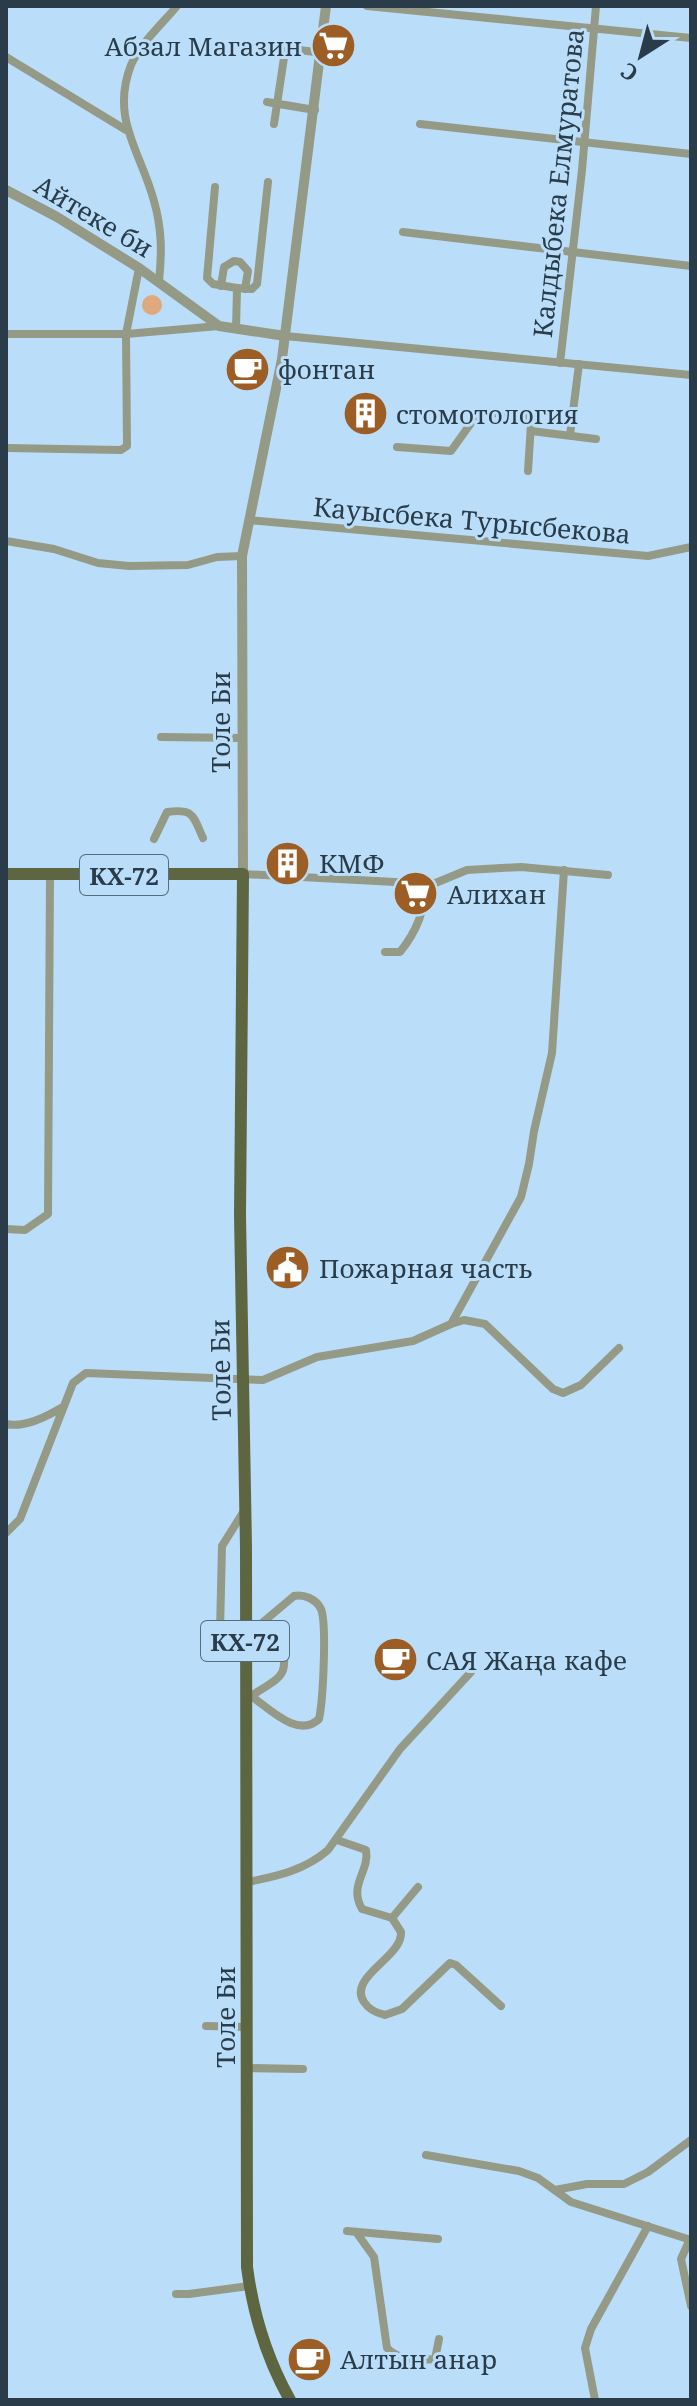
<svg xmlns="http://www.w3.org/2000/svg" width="697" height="2406" viewBox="0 0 697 2406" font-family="'Noto Serif',serif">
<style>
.green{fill:#dfa87d}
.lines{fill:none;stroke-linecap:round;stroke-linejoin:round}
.minor{stroke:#959a86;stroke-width:8}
.tertiary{stroke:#959a86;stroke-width:10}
.primary{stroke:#5d6641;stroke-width:12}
.labels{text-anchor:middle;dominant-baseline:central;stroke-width:6;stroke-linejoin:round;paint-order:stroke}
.shield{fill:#badef9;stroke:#556d7e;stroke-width:2}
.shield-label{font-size:24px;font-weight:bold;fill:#2a3c4a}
.poi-label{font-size:26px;fill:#2a3c4a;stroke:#badef9;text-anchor:start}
.street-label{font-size:26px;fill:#2a3c4a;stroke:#badef9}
</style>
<rect width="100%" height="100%" fill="#badef9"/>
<circle class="green" cx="152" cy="305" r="10"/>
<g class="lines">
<g class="minor">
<polyline points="367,6 691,38"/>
<polyline points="6,57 126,130"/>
<polyline points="267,102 315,110"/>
<polyline points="274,124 285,51 292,49 322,53"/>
<polyline points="420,124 691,154"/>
<polyline points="215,187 207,278 213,284 237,288 236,329"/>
<polyline points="403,232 691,266"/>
<path d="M 159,281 C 162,253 162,229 154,201 C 141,152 110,119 131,65 C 140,44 162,24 177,6"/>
<polyline points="221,286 224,267 234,261 240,262 248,271 245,289"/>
<polyline points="237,288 252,289 257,284 268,182"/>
<polyline points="6,334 126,334 219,326"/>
<polyline points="285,336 691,375"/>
<polyline points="560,363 582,170 596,6"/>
<polyline points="531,431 596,439"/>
<polyline points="570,435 579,364"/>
<polyline points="397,447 451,451 474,419 482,412 524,416 531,424 528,471"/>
<polyline points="6,448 121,450 127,446 126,334 139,268"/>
<polyline points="249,520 648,556 691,547"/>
<polyline points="6,541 54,549 98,563 129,566 188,565 217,557 242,556"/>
<polyline points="161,737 241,738"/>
<path d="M 154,839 L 167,812 C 194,808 193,816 203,838"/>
<polyline points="243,874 433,884 467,870 521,867 608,875"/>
<path d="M 385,952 L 400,952 C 417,931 425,910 426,883"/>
<polyline points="6,1229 25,1230 48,1214 50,875"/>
<polyline points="451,1324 464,1320 485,1324 553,1389 563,1393 581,1385 619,1348"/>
<path d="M 6,1424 C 24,1428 46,1417 61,1408"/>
<polyline points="244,1511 222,1546 220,1631 245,1662"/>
<polyline points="6,1533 20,1519 73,1383 86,1373 263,1380 317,1357 413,1341 451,1324 521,1197 529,1164 534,1131 552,1053 564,870"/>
<path d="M 251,1696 C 270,1709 298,1739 319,1719 C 323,1701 327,1624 321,1609 C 316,1599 304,1594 294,1596 L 256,1628"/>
<path d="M 248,1698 C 289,1671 286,1680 282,1631 L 278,1627 L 256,1628"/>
<path d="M 337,1840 L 366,1850 C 370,1871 348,1885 362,1909 L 392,1918 L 401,1932 C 403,1957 347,1977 364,2002 C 369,2010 376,2013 385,2015 L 402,2009 L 450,1963 L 456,1965 L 501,2006"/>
<path d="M 248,1882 C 278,1876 305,1870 328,1850 L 400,1749 L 471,1672"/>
<polyline points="392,1918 418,1887"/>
<polyline points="206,2026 247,2027"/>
<polyline points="247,2068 303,2069"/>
<polyline points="426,2155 519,2171 538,2178 571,2202 691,2240"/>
<polyline points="555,2190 587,2184 624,2184 648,2172 691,2140"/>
<polyline points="347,2231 438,2239"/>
<path d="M 356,2232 L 374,2257 L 387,2348 C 399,2360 418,2361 435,2359 L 439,2339"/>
<polyline points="690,2239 681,2259 691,2306"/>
<polyline points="176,2294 189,2294 249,2286"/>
<polyline points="595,2400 585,2348 591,2329 648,2226"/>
</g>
<g class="tertiary">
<polyline points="6,190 57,217 139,268 219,326 285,336"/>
<polyline points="243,874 242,556 282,359 326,6"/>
</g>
<path class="primary" d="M 6,874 L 243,874 L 240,1215 L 246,1547 L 247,2267 C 253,2313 267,2359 290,2400"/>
</g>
<defs>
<symbol id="supermarket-disc" viewBox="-11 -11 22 22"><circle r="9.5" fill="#9d5e25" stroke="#badef9"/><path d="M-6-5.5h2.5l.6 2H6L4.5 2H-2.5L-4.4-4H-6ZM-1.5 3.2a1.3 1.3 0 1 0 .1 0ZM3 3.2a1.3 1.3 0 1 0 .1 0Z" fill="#fff"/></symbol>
<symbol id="cafe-disc" viewBox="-11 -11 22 22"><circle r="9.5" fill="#9d5e25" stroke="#badef9"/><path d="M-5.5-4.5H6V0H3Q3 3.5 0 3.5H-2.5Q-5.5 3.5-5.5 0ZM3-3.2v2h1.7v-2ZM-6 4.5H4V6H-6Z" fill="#fff"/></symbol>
<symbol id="building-disc" viewBox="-11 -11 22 22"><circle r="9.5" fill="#9d5e25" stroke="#badef9"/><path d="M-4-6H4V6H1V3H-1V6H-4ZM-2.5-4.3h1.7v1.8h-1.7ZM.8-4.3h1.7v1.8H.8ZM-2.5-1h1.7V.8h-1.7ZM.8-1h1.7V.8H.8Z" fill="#fff"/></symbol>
<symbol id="civic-disc" viewBox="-11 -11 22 22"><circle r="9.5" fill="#9d5e25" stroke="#badef9"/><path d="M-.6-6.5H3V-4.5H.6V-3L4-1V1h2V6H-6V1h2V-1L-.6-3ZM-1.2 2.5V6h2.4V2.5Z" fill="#fff"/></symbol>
</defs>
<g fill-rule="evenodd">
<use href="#supermarket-disc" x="308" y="20" width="51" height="51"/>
<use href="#cafe-disc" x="222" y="344" width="51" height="51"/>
<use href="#building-disc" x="340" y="388" width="51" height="51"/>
<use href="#building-disc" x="262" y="838" width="51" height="51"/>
<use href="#supermarket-disc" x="390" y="868" width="51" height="51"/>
<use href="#civic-disc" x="262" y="1242" width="51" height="51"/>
<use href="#cafe-disc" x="370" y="1634" width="51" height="51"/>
<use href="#cafe-disc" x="284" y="2334" width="51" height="51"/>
</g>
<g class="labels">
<g class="shield">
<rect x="80" y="855" width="88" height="40" rx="6"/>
<rect x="201" y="1621" width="88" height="40" rx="6"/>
</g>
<g class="shield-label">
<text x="124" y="875">КХ-72</text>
<text x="245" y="1641">КХ-72</text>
</g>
<g class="poi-label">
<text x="302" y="46" text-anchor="end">Абзал Магазин</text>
<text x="278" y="369">фонтан</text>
<text x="396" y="414">стомотология</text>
<text x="319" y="863">КМФ</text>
<text x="447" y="894">Алихан</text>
<text x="319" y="1268">Пожарная часть</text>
<text x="426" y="1660">САЯ Жаңа кафе</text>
<text x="340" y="2359">Алтын анар</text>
</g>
<g class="street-label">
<text transform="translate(558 183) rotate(-84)">Калдыбека Елмуратова</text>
<text transform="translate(94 216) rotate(31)">Айтеке би</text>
<text transform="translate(472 520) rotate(5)">Кауысбека Турысбекова</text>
<text transform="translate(220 722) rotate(-90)">Толе Би</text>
<text transform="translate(220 1370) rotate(-91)">Толе Би</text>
<text transform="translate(225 2017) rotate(-90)">Толе Би</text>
</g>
</g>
<rect width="697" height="2406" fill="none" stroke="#2a3c4a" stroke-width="16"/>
<g transform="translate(641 56) rotate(216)" stroke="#badef9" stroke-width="6" paint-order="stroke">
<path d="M0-6L14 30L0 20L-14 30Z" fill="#2a3c4a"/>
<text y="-12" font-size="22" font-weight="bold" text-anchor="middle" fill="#2a3c4a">С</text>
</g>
</svg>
